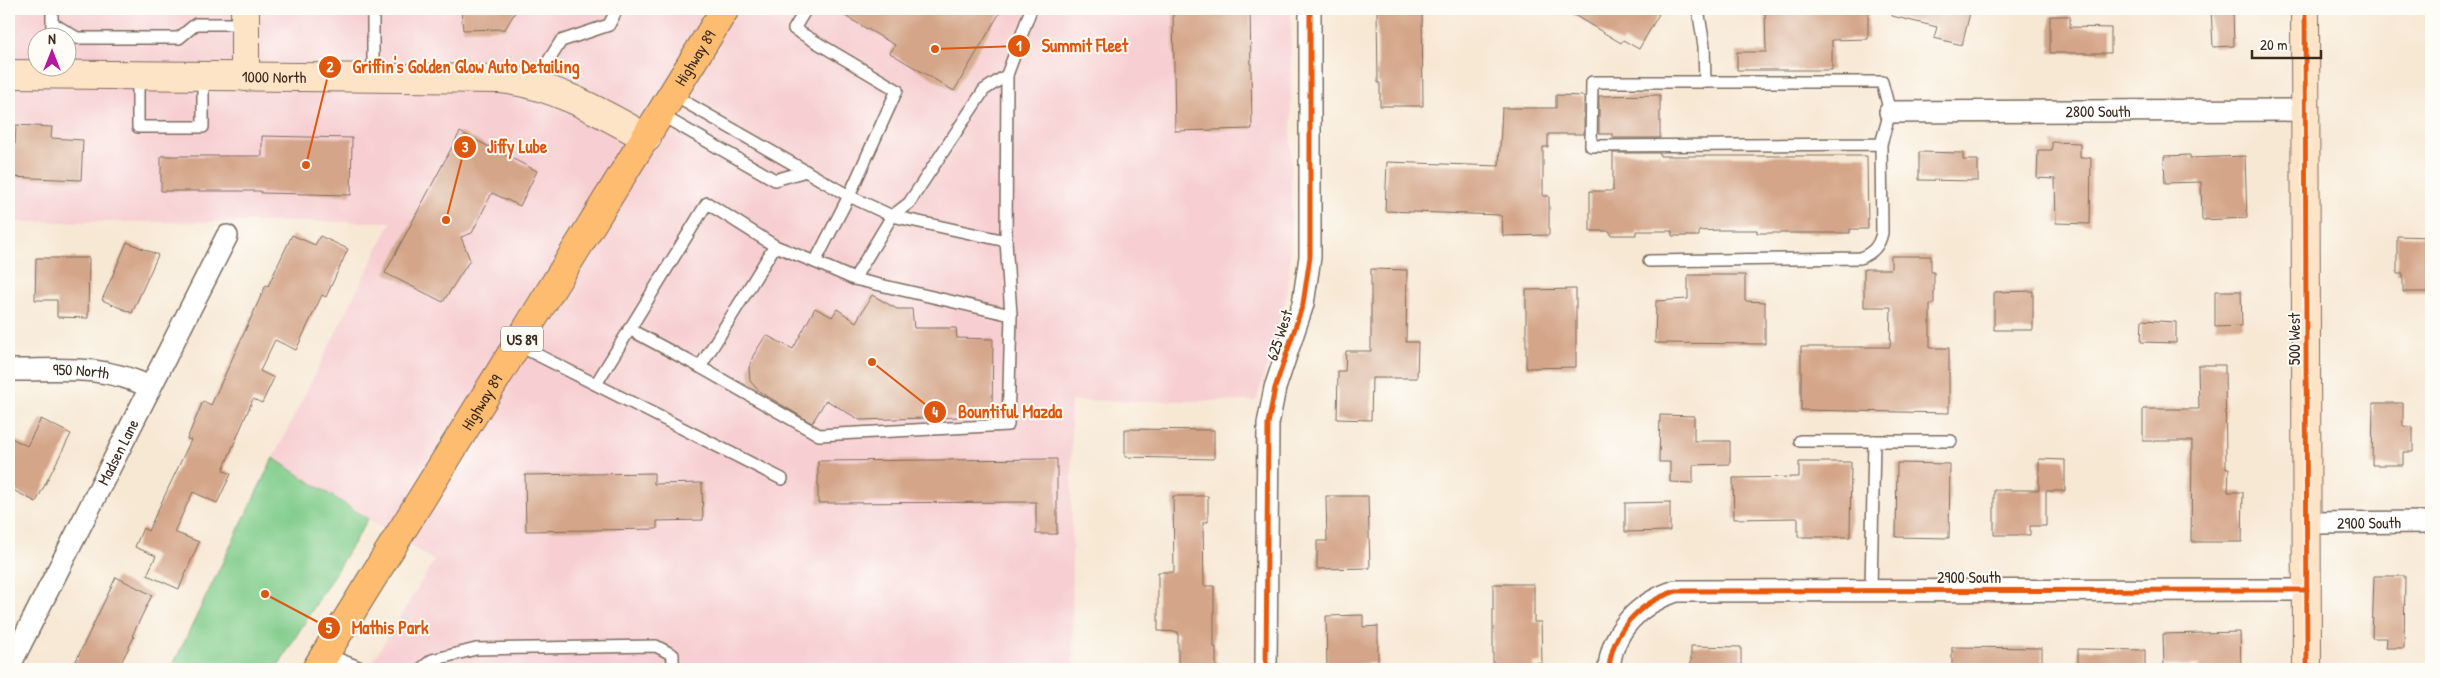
<svg xmlns="http://www.w3.org/2000/svg" width="2440" height="678" viewBox="0 0 2440 678" font-family="'Patrick Hand',sans-serif">
<style>
.built{fill:#f7cfd2;fill-rule:evenodd}
.green{fill:#80cc8a;stroke:#5e7b54}
.building{fill:#d4a588}
.lines{fill:none;stroke-linecap:round;stroke-linejoin:round}
.lane-casing{stroke:#7d6c5e;stroke-width:14}
.street-casing{stroke:#7d6c5e;stroke-width:24}
.secondary-casing{stroke:#7d6c5e;stroke-width:30}
.primary-casing{stroke:#7d6c5e;stroke-width:30}
.lane{stroke:#fff;stroke-width:11}
.street{stroke:#fff;stroke-width:21}
.secondary{stroke:#fee4c6;stroke-width:28}
.primary{stroke:#fdbc70;stroke-width:28}
.cycleway-casing{stroke:#fdfcf7;stroke-width:8}
.cycleway{stroke:#e8590c;stroke-width:5}
.labels{text-anchor:middle;dominant-baseline:central;stroke-width:4;stroke-linejoin:round;paint-order:stroke}
.shield{fill:#fdfcf7;stroke:#75695f;stroke-width:1}
.shield-label{font-size:15px;font-weight:bold;fill:#3b2a1e}
.street-label{font-size:16px;fill:#3b2a1e;stroke:#fdfcf7}
.leader{fill:none;stroke:#df570d;stroke-width:2}
.callout-dot{fill:#df570d;stroke:#fdfcf7;stroke-width:2}
.mark-label{font-size:15px;text-anchor:middle;font-weight:bold;fill:#fff}
.callout-label{font-size:18px;text-anchor:middle;font-weight:bold;fill:#df570d;stroke:#fdfcf7;stroke-width:4;stroke-linejoin:round;paint-order:stroke}
</style>
<rect width="100%" height="100%" fill="#fdfcf7"/>
<filter id="ink" filterUnits="userSpaceOnUse"><feTurbulence type="fractalNoise" baseFrequency=".02" numOctaves="2"/><feDisplacementMap in="SourceGraphic" scale="10" xChannelSelector="R" yChannelSelector="G"/><feConvolveMatrix kernelMatrix="1 2 1 2 8 2 1 2 1" color-interpolation-filters="sRGB"/></filter>
<filter id="wash" filterUnits="userSpaceOnUse"><feTurbulence type="fractalNoise" baseFrequency=".0096" numOctaves="4" result="noise"/><feDisplacementMap in="SourceGraphic" scale="20" xChannelSelector="R" yChannelSelector="G"/><feGaussianBlur stdDeviation="1.12" result="paint"/><feColorMatrix in="noise" values="0 0 0 0 0 0 0 0 0 0 0 0 0 0 0 0 0 1.4 0 .05"/><feComposite in="paint" operator="in"/></filter>
<g filter="url(#wash)">
<rect width="100%" height="100%" fill="#f7e8d4"/>
<path class="built" d="M 9,9 L 1291,9 L 1291,247 L 1286,299 L 1256,401 L 1071,401 L 1073,669 L 368,669 L 434,561 L 273,458 L 391,222 L 9,222 ZM 38,38 L 68,38 L 68,68 L 38,68 Z"/>
<polygon class="green" points="273,458 368,519 276,669 171,669"/>
<g id="blocks">
<g class="building">
<polygon points="461,9 517,9 505,29 463,30"/>
<polygon points="833,9 1002,9 954,91 890,53 895,45"/>
<polygon points="1173,9 1250,9 1252,129 1175,131"/>
<polygon points="1377,9 1422,9 1423,106 1380,106 1380,83 1378,83"/>
<polygon points="1564,9 1649,9 1659,14 1639,49 1623,40 1621,43"/>
<polygon points="1765,9 1868,9 1868,39 1832,40 1832,70 1737,70 1737,52 1766,52"/>
<polygon points="1893,9 1971,9 1962,45 1934,38 1937,27 1892,16"/>
<polygon points="2211,9 2233,9 2234,46 2213,47"/>
<polygon points="2050,16 2070,16 2070,27 2111,28 2111,53 2050,53"/>
<polygon points="1556,95 1584,96 1584,134 1548,134 1548,147 1543,147 1543,196 1549,196 1549,235 1503,236 1502,217 1499,215 1385,211 1387,162 1499,166 1502,108 1556,108"/>
<polygon points="1660,95 1660,138 1613,138 1613,134 1599,134 1599,96"/>
<polygon points="16,125 52,127 51,138 83,140 81,180 9,177 9,143 15,144"/>
<polygon points="460,132 537,171 520,206 492,193 472,233 461,237 470,260 443,302 385,273"/>
<polygon points="262,136 352,138 351,195 261,193 261,191 161,191 161,156 262,156"/>
<polygon points="2052,142 2080,143 2080,158 2091,158 2090,224 2056,223 2055,179 2037,178 2038,150 2052,150"/>
<polygon points="1919,152 1963,153 1963,160 1978,160 1978,181 1919,180"/>
<polygon points="1613,153 1660,153 1660,156 1867,156 1868,229 1850,229 1850,233 1757,233 1757,230 1719,230 1699,231 1699,236 1672,236 1672,231 1636,231 1636,235 1610,235 1610,231 1590,231 1590,191 1613,191"/>
<polygon points="2190,155 2190,158 2245,156 2247,218 2202,220 2201,182 2165,183 2164,156"/>
<polygon points="292,235 315,245 320,236 348,249 326,297 322,295 296,350 275,340 260,371 274,378 262,403 253,399 223,470 231,474 217,503 193,492 174,532 199,542 179,589 147,575 156,556 135,547 143,528 148,531 191,440 187,439 203,401 211,405 266,285 268,286"/>
<polygon points="2397,236 2431,237 2431,292 2403,292 2403,274 2397,274"/>
<polygon points="127,242 158,255 132,313 102,300"/>
<polygon points="1891,256 1931,256 1931,272 1934,272 1934,304 1930,304 1930,348 1949,348 1949,413 1801,410 1801,347 1890,347 1891,307 1864,307 1864,269 1891,269"/>
<polygon points="36,258 89,258 88,318 57,317 57,300 35,300"/>
<polygon points="1371,269 1407,270 1406,342 1418,342 1417,378 1372,378 1371,420 1337,419 1338,371 1345,371 1346,351 1371,351"/>
<polygon points="1688,275 1745,275 1745,301 1765,302 1765,344 1655,343 1656,301 1688,299"/>
<polygon points="1576,289 1576,367 1526,368 1526,290"/>
<polygon points="2033,291 2033,330 1994,330 1994,292"/>
<polygon points="2215,291 2241,291 2242,326 2215,327"/>
<polygon points="872,295 897,309 912,309 914,328 956,328 957,338 993,339 992,416 860,420 826,400 812,423 760,392 750,381 749,368 753,356 766,335 793,349 815,308 832,317 837,309 856,322"/>
<polygon points="2142,320 2176,322 2176,343 2141,342"/>
<polygon points="2198,365 2225,365 2226,468 2229,468 2228,492 2243,492 2242,542 2191,542 2192,441 2143,441 2143,409 2199,409"/>
<polygon points="2373,403 2403,403 2403,426 2413,427 2413,452 2403,452 2403,465 2372,465"/>
<polygon points="1660,415 1694,416 1694,441 1730,441 1730,464 1693,465 1693,483 1670,482 1670,462 1659,462"/>
<polygon points="41,419 71,434 36,502 9,488 9,437 27,446"/>
<polygon points="1125,429 1214,430 1214,459 1125,457"/>
<polygon points="1057,459 1057,534 1036,534 1036,502 818,503 818,461"/>
<polygon points="2039,459 2065,460 2065,491 2046,491 2046,526 2030,526 2030,535 1994,535 1994,490 2039,490"/>
<polygon points="1799,462 1851,462 1850,537 1798,537 1798,518 1734,519 1733,478 1799,477"/>
<polygon points="1897,463 1950,464 1949,538 1896,537"/>
<polygon points="654,473 654,484 702,483 703,520 657,521 657,529 526,531 525,475"/>
<polygon points="1173,496 1208,496 1208,522 1203,522 1204,586 1214,586 1214,647 1216,647 1216,669 1178,669 1178,632 1158,631 1158,572 1174,572"/>
<polygon points="1326,496 1368,496 1370,568 1317,569 1317,541 1327,541"/>
<polygon points="1670,502 1670,531 1625,532 1625,503"/>
<polygon points="2374,576 2405,576 2404,648 2386,648 2387,638 2372,638"/>
<polygon points="116,577 152,595 132,636 134,637 118,669 72,669"/>
<polygon points="1493,584 1534,584 1534,622 1541,622 1542,663 1534,663 1534,669 1493,669"/>
<polygon points="1363,615 1363,627 1378,626 1378,663 1360,664 1360,669 1327,669 1326,616"/>
<polygon points="2240,632 2241,668 2199,669 2199,665 2164,666 2163,634"/>
<polygon points="1691,646 1741,647 1741,669 1691,669"/>
<polygon points="1952,647 2042,648 2042,669 1952,669"/>
<polygon points="2078,649 2145,650 2145,669 2078,669"/>
</g>
</g>
</g>
<g filter="url(#ink)">
<use href="#blocks" fill-opacity="0" stroke="#7d6c5e" stroke-width="1"/>
<g class="lines">
<defs>
<g id="lane">
<polyline points="52,9 52,38"/>
<polyline points="1698,9 1704,46 1705,81"/>
<polyline points="52,23 77,38 179,38 196,24 245,24"/>
<polyline points="138,75 138,127 203,127 203,76"/>
<polyline points="373,78 373,9"/>
<polyline points="534,84 561,41 609,25 617,9"/>
<polyline points="673,95 849,196 892,216 1006,241 1011,315 1008,425 819,435 700,367"/>
<polyline points="661,115 775,180 806,171"/>
<polyline points="1006,241 1007,75 1031,9"/>
<path d="M 1649,261 L 1860,258 C 1873,253 1879,246 1882,233 L 1881,144 L 1890,112 L 1882,82 L 1592,82 L 1591,146 L 1881,144"/>
<polyline points="815,262 854,279 1011,315"/>
<polyline points="854,279 892,216 909,203 984,90 1007,75"/>
<polyline points="629,329 700,367 775,246"/>
<polyline points="518,345 782,479"/>
<polyline points="596,384 707,203 775,246 815,262 849,196 897,90 794,29 806,9"/>
<polyline points="1800,441 1951,441"/>
<polyline points="1871,589 1874,441"/>
<polyline points="326,654 364,669"/>
<polyline points="421,669 432,660 476,649 656,646 673,655 673,669"/>
</g>
<g id="street">
<path id="s1" d="M 1890,112 L 2306,110"/>
<path id="s2" d="M 9,370 C 62,370 101,364 150,387"/>
<path id="s3" d="M 2307,523 L 2431,522"/>
<path id="s4" d="M 9,667 L 227,236"/>
<polyline points="1266,669 1268,424 1275,388 1303,304 1310,257 1310,9"/>
<path d="M 1609,669 C 1612,630 1639,603 1676,591 L 2307,590"/>
</g>
<g id="secondary">
<polyline points="245,9 245,77"/>
<polyline points="2305,9 2307,669"/>
<path id="s5" d="M 9,74 L 501,79 C 555,85 600,112 647,138"/>
</g>
<g id="primary">
<path id="s6" d="M 316,669 L 725,9"/>
</g>
</defs>
<use href="#lane" class="lane-casing"/>
<use href="#street" class="street-casing"/>
<use href="#secondary" class="secondary-casing"/>
<use href="#primary" class="primary-casing"/>
<use href="#lane" class="lane"/>
<use href="#street" class="street"/>
<use href="#secondary" class="secondary"/>
<use href="#primary" class="primary"/>
<defs>
<g id="cycleway">
<polyline points="2305,9 2307,669"/>
<polyline points="1266,669 1268,424 1275,388 1303,304 1310,257 1310,9"/>
<path d="M 1609,669 C 1612,630 1639,603 1676,591 L 2307,590"/>
</g>
</defs>
<use href="#cycleway" class="cycleway-casing"/>
<use href="#cycleway" class="cycleway"/>
</g>
</g>
<g class="labels">
<rect class="shield" x="501" y="326.5" width="42" height="25" rx="4"/>
<g class="shield-label">
<text x="522" y="339">US 89</text>
</g>
<g class="street-label">
<text stroke="none"><textPath href="#s6" startOffset="719">Highway 89</textPath></text>
<text stroke="none"><textPath href="#s5" startOffset="265">1000 North</textPath></text>
<text stroke="none"><textPath href="#s1" startOffset="208">2800 South</textPath></text>
<text transform="translate(1279 335) rotate(-72)">625 West</text>
<text transform="translate(2294 339) rotate(-90)">500 West</text>
<text stroke="none"><textPath href="#s2" startOffset="72">950 North</textPath></text>
<text stroke="none"><textPath href="#s6" startOffset="314">Highway 89</textPath></text>
<text stroke="none"><textPath href="#s4" startOffset="241">Madsen Lane</textPath></text>
<text stroke="none"><textPath href="#s3" startOffset="62">2900 South</textPath></text>
<text x="1969" y="577">2900 South</text>
</g>
</g>
<path class="leader" d="M935 49L1019 46M306 165L330 67M446 220L465 147M872 362L935 412M265 594L329 628"/>
<g class="callout-dot">
<circle cx="935" cy="49" r="5"/>
<circle cx="306" cy="165" r="5"/>
<circle cx="446" cy="220" r="5"/>
<circle cx="872" cy="362" r="5"/>
<circle cx="265" cy="594" r="5"/>
<circle cx="1019" cy="46" r="12"/>
<circle cx="330" cy="67" r="12"/>
<circle cx="465" cy="147" r="12"/>
<circle cx="935" cy="412" r="12"/>
<circle cx="329" cy="628" r="12"/>
</g>
<g class="mark-label">
<text x="1019" y="51">1</text>
<text x="330" y="72">2</text>
<text x="465" y="152">3</text>
<text x="935" y="417">4</text>
<text x="329" y="633">5</text>
</g>
<g class="callout-label">
<text x="1085" y="52">Summit Fleet</text>
<text x="466" y="73">Griffin's Golden Glow Auto Detailing</text>
<text x="517" y="153">Jiffy Lube</text>
<text x="1010" y="418">Bountiful Mazda</text>
<text x="390" y="634">Mathis Park</text>
</g>
<rect width="2440" height="678" fill="none" stroke="#fdfcf7" stroke-width="30"/>
<g transform="translate(52 52)"><circle r="24" fill="#fdfcf7" stroke="#afa8a0"/>
<path d="M0-4L9 19L0 12L-9 19Z" fill="#b5179e"/>
<text y="-8" font-size="14" font-weight="bold" text-anchor="middle" fill="#3b2a1e">N</text>
</g>
<path d="M2252 50v8h69v-8" fill="none" stroke="#3b2a1e" stroke-width="2.5"/>
<text x="2260" y="50" font-size="15" fill="#3b2a1e" stroke="#fdfcf7" stroke-width="4" paint-order="stroke">20 m</text>
</svg>
